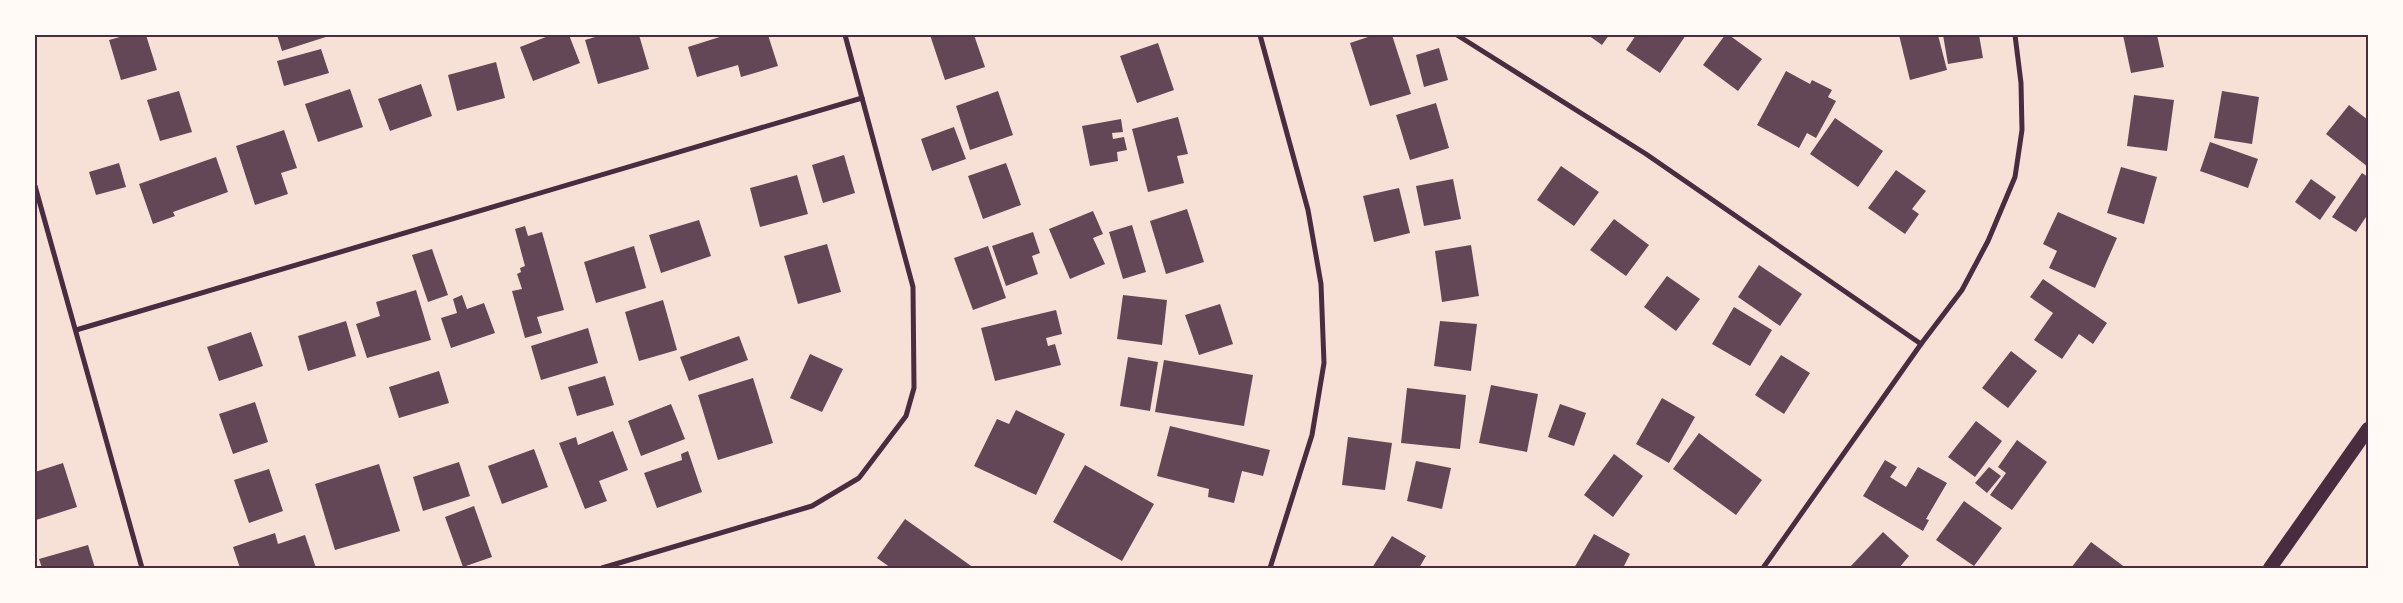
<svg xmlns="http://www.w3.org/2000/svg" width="2403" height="603" viewBox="0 0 2403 603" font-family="Cabin,sans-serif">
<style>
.building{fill:#644757}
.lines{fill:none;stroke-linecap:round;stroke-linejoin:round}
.minor{stroke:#4a2c40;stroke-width:5}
.trunk{stroke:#4a2c40;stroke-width:14}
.neatline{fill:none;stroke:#4a2c40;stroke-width:2}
</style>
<rect width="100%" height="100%" fill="#f7e1d7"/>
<g class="building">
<polygon points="127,35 146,35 157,70 121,80 109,40"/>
<polygon points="277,35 332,35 282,51"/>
<polygon points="551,35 569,35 580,63 533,81 520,47"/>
<polygon points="602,35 639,35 649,69 598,84 585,40"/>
<polygon points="726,35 768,35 778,66 741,77 738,65 697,77 688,47"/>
<polygon points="930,35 974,35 985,67 945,80"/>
<polygon points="1374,35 1392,35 1411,94 1370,106 1350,43"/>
<polygon points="1588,35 1609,35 1602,45"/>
<polygon points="1636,35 1686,35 1660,73 1626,50"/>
<polygon points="1725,35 1729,35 1762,59 1738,91 1703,65"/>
<polygon points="1899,35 1938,35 1947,70 1910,80"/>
<polygon points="1943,35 1979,35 1983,58 1948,64"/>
<polygon points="2123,35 2157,35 2164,67 2131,73"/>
<polygon points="1158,43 1174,90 1137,103 1120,56"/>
<polygon points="1439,48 1448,80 1424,87 1416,55"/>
<polygon points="321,49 329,73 284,86 277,61"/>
<polygon points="496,62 505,98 457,111 448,75"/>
<polygon points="1786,71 1810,84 1812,80 1832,90 1828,97 1836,101 1816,138 1807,133 1799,148 1757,125"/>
<polygon points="421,84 432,116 390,131 378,99"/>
<polygon points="350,89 363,127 318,142 305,104"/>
<polygon points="179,91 192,132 160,141 147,100"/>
<polygon points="998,91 1013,135 970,150 956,106"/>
<polygon points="2222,91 2259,97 2252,144 2214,138"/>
<polygon points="2134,95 2174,100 2167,151 2127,146"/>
<polygon points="1436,103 1449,148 1410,160 1396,115"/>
<polygon points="2349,105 2368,120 2368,167 2326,134"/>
<polygon points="1178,117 1188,154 1177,156 1184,183 1148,192 1132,129"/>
<polygon points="1835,118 1883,151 1858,187 1810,154"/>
<polygon points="1121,119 1123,132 1112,133 1113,139 1124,137 1127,150 1117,152 1118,161 1090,166 1082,126"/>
<polygon points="954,127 966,159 932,171 921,139"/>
<polygon points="284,130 297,168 281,173 288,194 255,205 236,146"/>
<polygon points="2210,142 2258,159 2248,188 2200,171"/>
<polygon points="844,155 855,193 823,203 812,165"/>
<polygon points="216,157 228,192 173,212 175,216 153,224 139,184"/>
<polygon points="119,163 126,187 96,195 89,172"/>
<polygon points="1006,163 1021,205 983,219 968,176"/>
<polygon points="1561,166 1599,192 1574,226 1537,200"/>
<polygon points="2121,167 2157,177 2144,224 2107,213"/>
<polygon points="1896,170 1926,191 1912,209 1919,214 1905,234 1868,208"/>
<polygon points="2362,173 2368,177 2368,214 2356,232 2332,217"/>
<polygon points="797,175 808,214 760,227 750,188"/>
<polygon points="1453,179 1461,219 1424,226 1416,186"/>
<polygon points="2311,179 2336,197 2320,220 2295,202"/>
<polygon points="1399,188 1410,233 1374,242 1363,196"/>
<polygon points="1187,209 1204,262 1166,274 1150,221"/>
<polygon points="1093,211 1103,234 1093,238 1105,264 1070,279 1049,229"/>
<polygon points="2058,212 2117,238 2095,288 2049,268 2057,251 2043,244"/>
<polygon points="1614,219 1649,245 1626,276 1590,250"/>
<polygon points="699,220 711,256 661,273 649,235"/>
<polygon points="1132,225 1146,272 1123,279 1109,232"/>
<polygon points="525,226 528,236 542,232 564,310 537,317 542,333 525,338 512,291 522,289 517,274 521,272 520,268 525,266 515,229"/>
<polygon points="1033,232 1040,253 1032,256 1038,274 1006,286 992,246"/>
<polygon points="827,244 841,292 798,304 784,256"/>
<polygon points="1471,245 1479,296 1442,302 1435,251"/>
<polygon points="634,246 646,288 596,303 584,262"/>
<polygon points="988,246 1006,298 973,310 954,258"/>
<polygon points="432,249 448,295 428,302 412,255"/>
<polygon points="1759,265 1802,294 1780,326 1738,297"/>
<polygon points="1667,276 1700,299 1676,331 1644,307"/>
<polygon points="2043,279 2107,323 2093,344 2079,334 2062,359 2034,340 2053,313 2030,297"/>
<polygon points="416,290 431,340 367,358 356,324 380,316 376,302"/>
<polygon points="462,295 467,309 484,303 495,333 451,348 441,318 457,313 453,299"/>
<polygon points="1123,295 1167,300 1162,345 1117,339"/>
<polygon points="663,300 677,350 639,361 625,312"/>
<polygon points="1220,304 1233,344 1199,355 1185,315"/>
<polygon points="1734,307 1772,330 1750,366 1712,344"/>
<polygon points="1056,310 1062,334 1046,338 1048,346 1055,344 1061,365 995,381 981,328"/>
<polygon points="346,321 356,356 308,371 298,336"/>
<polygon points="1440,321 1477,324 1471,371 1434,366"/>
<polygon points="588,328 598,363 541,380 531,346"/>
<polygon points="251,332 263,366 219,381 207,347"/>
<polygon points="739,336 748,360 689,381 680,357"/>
<polygon points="2011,351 2037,371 2008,408 1982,388"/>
<polygon points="810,354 843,369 822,412 790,398"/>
<polygon points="1781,355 1810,373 1784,414 1755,395"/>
<polygon points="1128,357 1158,362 1150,411 1120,406"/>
<polygon points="1164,360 1253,375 1244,426 1155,412"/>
<polygon points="439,371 449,403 399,418 389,387"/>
<polygon points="605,376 614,405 577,416 568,387"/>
<polygon points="753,378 773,443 718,460 698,395"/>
<polygon points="1491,385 1538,394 1527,452 1479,443"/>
<polygon points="1407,388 1466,395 1460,449 1401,443"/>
<polygon points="1662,398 1695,417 1669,463 1636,444"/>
<polygon points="255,402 268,442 233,454 219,414"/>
<polygon points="671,404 685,439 641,456 628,421"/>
<polygon points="1560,404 1586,413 1574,446 1548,437"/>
<polygon points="1016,410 1065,434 1036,495 974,466 997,419 1009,424"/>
<polygon points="1976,421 2002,441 1975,477 1948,457"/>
<polygon points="1170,426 1270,450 1263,476 1242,471 1234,503 1208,497 1209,489 1157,476"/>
<polygon points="613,431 628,470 599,481 607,501 585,509 559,443 576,437 578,445"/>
<polygon points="1699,433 1762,480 1736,515 1673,469"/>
<polygon points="1348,437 1392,443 1385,490 1342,485"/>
<polygon points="2017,440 2047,462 2012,510 1990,495 2006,473 1998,467"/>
<polygon points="534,449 548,487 502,504 488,466"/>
<polygon points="688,451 702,492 657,508 644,473 682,460 681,454"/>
<polygon points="1614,454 1643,476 1613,517 1584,495"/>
<polygon points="1885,460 1897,467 1890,477 1906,487 1918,467 1947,483 1926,519 1929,520 1923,531 1863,496"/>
<polygon points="1416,461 1451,468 1442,509 1407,501"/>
<polygon points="459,462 470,496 423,511 413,477"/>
<polygon points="63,463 77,507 36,520 35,472"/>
<polygon points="379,464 400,531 335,550 315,484"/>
<polygon points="1085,465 1154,504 1122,561 1053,522"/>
<polygon points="1989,467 2001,476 1987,493 1975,483"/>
<polygon points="269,469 283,511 249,523 234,480"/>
<polygon points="1964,501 2002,528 1974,566 1936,540"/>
<polygon points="474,506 492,557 463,567 445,517"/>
<polygon points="905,519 974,568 891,568 877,558"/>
<polygon points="1883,532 1909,556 1899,568 1852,568 1850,567"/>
<polygon points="275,533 278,544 305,535 316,568 240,568 233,547"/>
<polygon points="1594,534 1630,554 1623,568 1574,568"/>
<polygon points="1392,536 1426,556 1419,568 1372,568"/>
<polygon points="2091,542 2126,568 2071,568"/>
<polygon points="88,545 95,568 42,568 39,559"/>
</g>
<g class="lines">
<g class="minor">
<polyline points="1260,35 1308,210 1321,284 1324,363 1312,435 1270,568"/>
<polyline points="1457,35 1646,154 1921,344"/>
<polyline points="35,186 142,568"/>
<polyline points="76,330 862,98"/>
<polyline points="602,568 812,506 859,478 906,416 914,388 913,287 845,35"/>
<polyline points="1763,568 1921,344 1962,290 1988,241 2015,177 2022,130 2021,83 2015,35"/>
</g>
<polyline class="trunk" points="2270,568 2368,429"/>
</g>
<rect width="2403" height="603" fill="none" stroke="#fffaf5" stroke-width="72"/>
<rect x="36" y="36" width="2331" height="531" class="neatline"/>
</svg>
